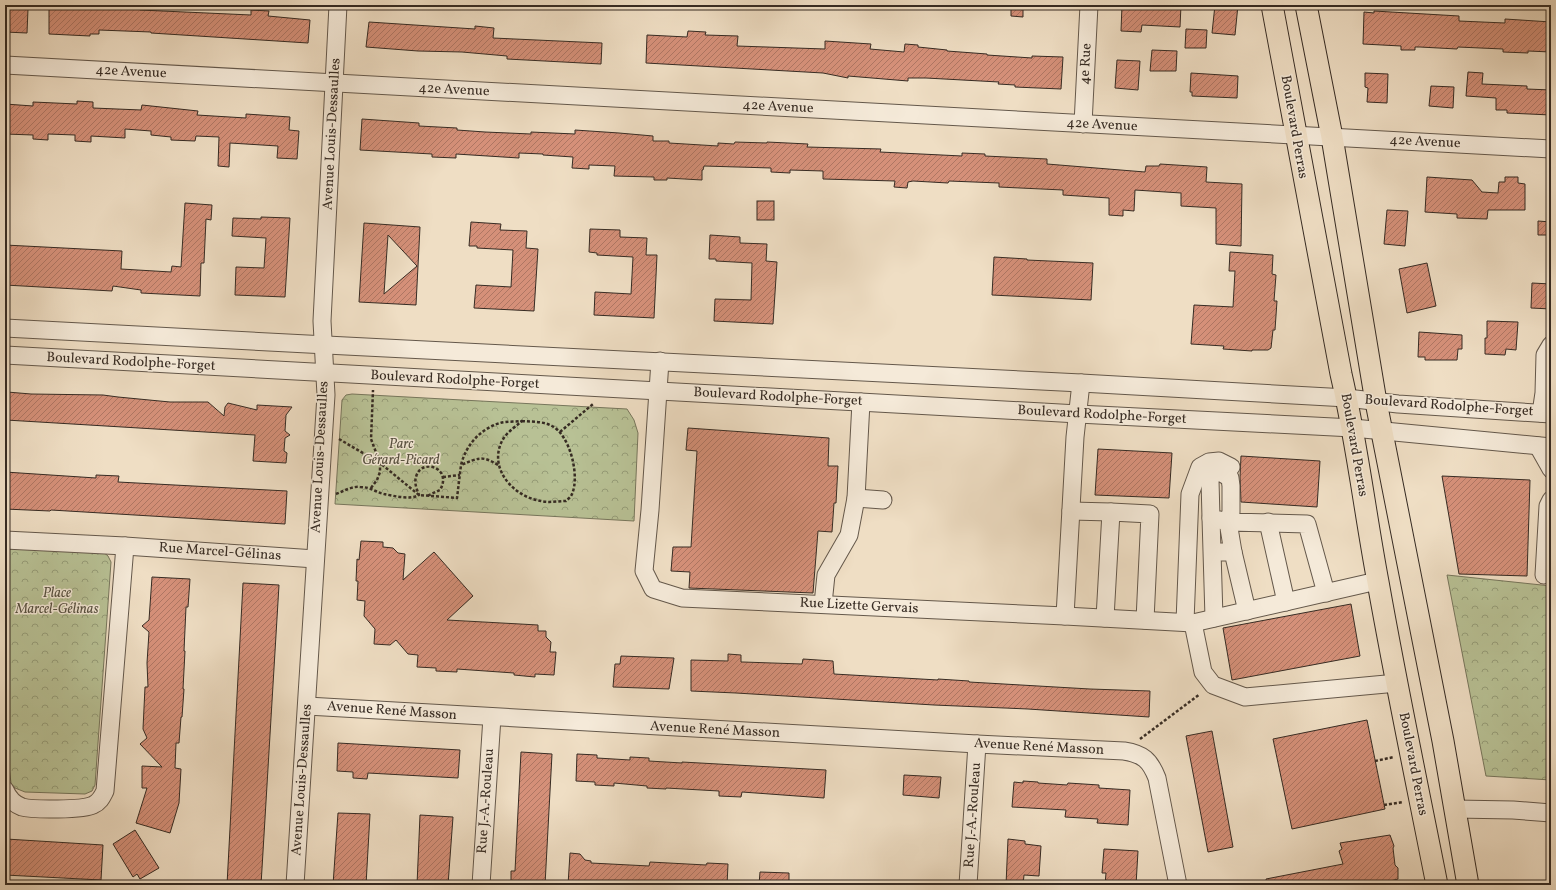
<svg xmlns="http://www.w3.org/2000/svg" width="1556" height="890" viewBox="0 0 1556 890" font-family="Vollkorn,serif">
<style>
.forest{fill:url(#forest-crowns);stroke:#77765c}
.building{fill:url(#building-hatch);stroke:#362b23;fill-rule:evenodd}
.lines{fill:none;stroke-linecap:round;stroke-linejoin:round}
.minor-casing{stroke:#64584b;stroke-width:19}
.major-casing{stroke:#362b23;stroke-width:23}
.path{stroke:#362b23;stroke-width:2.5;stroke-dasharray:3 2;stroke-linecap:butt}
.minor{stroke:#f5ead9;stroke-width:17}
.major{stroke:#efdec4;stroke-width:21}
.labels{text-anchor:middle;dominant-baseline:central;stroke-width:3;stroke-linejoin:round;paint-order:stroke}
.street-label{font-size:14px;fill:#362b23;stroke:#f5ead9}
.park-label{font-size:14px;font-style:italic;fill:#565040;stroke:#f5ead9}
</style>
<defs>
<pattern id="forest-crowns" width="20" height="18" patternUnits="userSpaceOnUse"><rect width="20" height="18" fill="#b8c195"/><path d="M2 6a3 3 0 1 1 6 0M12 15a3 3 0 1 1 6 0" fill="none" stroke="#969d79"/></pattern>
<pattern id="building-hatch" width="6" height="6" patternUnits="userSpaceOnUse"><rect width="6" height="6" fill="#d59079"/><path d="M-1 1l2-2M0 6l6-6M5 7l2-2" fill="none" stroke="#ae7663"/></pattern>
</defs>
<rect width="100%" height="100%" fill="#efdec4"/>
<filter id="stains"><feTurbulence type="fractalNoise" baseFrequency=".005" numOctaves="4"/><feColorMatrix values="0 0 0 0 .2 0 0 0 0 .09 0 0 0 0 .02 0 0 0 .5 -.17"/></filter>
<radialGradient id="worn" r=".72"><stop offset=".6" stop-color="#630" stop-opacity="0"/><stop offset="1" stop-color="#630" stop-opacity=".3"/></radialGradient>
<g class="forest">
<polygon points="352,394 627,409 634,420 638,433 634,521 335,504 342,400 346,395"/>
<polygon points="5,548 102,551 108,556 111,562 95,785 92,791 85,794 25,792 15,788 11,783 5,734"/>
<polygon points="1447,575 1551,586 1551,780 1486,776"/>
</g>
<g class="building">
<polygon points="49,5 110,7 110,5 123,5 123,8 140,8 140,10 251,15 251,10 269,11 268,16 310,20 308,43 151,33 151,32 99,30 99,34 90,34 90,36 49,34"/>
<polygon points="1011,5 1023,5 1023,17 1011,16"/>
<polygon points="1122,5 1181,5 1180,27 1142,25 1141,32 1121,31"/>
<polygon points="1215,5 1238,5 1235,35 1212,33"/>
<polygon points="5,7 28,9 27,33 5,32"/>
<polygon points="1374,11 1459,16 1459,21 1505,23 1505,19 1551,22 1551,52 1528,51 1528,53 1503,52 1503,49 1458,47 1457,49 1420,47 1415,47 1415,50 1401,50 1401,46 1363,44 1364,12 1374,13"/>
<polygon points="369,22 475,29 475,26 494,28 493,38 602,43 601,64 507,59 507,56 462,52 418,51 366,47"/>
<polygon points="1186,29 1207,30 1206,48 1185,48"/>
<polygon points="688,31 706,32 705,35 738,36 737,46 825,49 825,41 871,44 870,49 904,52 905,44 918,45 918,47 947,50 947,51 987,54 987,55 1032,58 1032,56 1063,57 1061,89 1015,87 1015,85 998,84 999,82 926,78 908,78 908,81 848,76 848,78 823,73 646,63 647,35 687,37"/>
<polygon points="1152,50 1177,51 1176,71 1150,71"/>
<polygon points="1117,60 1140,61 1138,90 1115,88"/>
<polygon points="1468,72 1483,73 1482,84 1527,86 1527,89 1551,90 1551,115 1507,113 1507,110 1496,110 1496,98 1466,96"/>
<polygon points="1191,73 1238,76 1237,98 1192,96 1192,92 1190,92"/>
<polygon points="1365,73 1388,74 1387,103 1367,102 1368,88 1365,87"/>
<polygon points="1431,86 1454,87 1453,108 1429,106"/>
<polygon points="77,101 93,102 93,108 141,110 142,105 198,111 197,115 246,118 246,114 290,117 289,130 299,131 297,159 277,158 278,146 230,143 229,167 218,166 219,137 196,136 195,141 171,140 171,137 151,135 151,131 125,129 125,138 91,136 91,142 75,141 75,135 48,134 48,140 33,139 33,135 5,134 5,104 33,106 33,102 77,104"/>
<polygon points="362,119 419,123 419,126 457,128 457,130 485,132 531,134 531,132 575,134 575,130 619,133 653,136 653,141 669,141 669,143 718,146 718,143 734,144 735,142 767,143 767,142 808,144 807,147 881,149 880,152 962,156 962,153 985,154 985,156 1047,159 1047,164 1145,172 1146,166 1159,166 1160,164 1207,167 1206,182 1242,184 1241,246 1216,244 1216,208 1181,206 1181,193 1135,190 1134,211 1123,210 1123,216 1109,215 1109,198 1063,195 1063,190 999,187 999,183 949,181 948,183 913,181 908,182 907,188 894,187 895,181 823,179 823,171 790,170 790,173 771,172 771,168 704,166 703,170 702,170 702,180 667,178 667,180 654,180 654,177 614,176 615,166 589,165 589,169 572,168 573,157 543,155 543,154 519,153 519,158 456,154 456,158 432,157 432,154 360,150"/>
<polygon points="1427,177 1472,180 1482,192 1498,193 1499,182 1505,182 1505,177 1518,177 1518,183 1525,184 1525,210 1488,210 1487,219 1457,218 1457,214 1425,212"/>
<rect x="757" y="201" width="17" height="19"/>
<polygon points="185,203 212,205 211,220 206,219 204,263 201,263 200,296 141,293 141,290 113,286 112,291 5,285 5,245 122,251 121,269 171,272 172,266 181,267"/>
<polygon points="1387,210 1408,211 1405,246 1384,244"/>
<polygon points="261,217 290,218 285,297 235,295 236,267 264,268 266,238 232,236 233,218 261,219"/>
<polygon points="1538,221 1551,222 1551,235 1538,235"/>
<polygon points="471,222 501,224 500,230 527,231 526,248 538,249 534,311 474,308 476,285 511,287 513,250 477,248 477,246 469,246"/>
<path d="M 364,223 L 420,227 L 416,305 L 359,302 ZM 388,235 L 417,266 L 384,294 Z"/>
<polygon points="590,229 620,230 620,237 647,238 646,255 657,255 654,318 594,315 595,292 631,294 633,257 597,255 597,253 589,252"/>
<polygon points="710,235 740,237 740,243 767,244 766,261 777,262 773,324 714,321 715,299 751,300 752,263 716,261 716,259 709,259"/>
<polygon points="1230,252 1273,255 1272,274 1276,275 1274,301 1277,301 1275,330 1273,330 1271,348 1268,350 1252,350 1252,351 1223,349 1224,346 1191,344 1194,305 1233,307 1235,271 1229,271"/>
<polygon points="994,257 1027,259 1027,260 1093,263 1091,300 992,295"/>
<polygon points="1427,263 1436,306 1407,313 1399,269"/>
<polygon points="1532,283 1551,284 1551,309 1531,308"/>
<polygon points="1487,321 1518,322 1516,350 1506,349 1505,355 1485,354 1485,338 1487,338"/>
<polygon points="1419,332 1462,335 1462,349 1458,349 1457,360 1425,360 1425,357 1418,357"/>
<polygon points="7,392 31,394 103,395 118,397 170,402 208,402 224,416 225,407 228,403 257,410 257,405 292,407 286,415 285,431 290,435 285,438 284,451 287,453 286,463 253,461 255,435 6,420"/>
<polygon points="688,428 829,438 828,466 838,466 836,503 834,503 832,532 818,531 813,593 689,588 690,572 671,571 673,547 691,547 697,451 686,450"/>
<polygon points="1098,449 1172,453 1169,498 1095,495"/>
<polygon points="1241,456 1320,461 1317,507 1241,502 1240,477"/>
<polygon points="5,472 96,478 96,475 119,476 118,482 287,491 285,524 51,510 50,511 5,509"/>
<polygon points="1442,476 1530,480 1527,576 1459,574"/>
<polygon points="361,541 383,542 383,547 393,548 398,553 405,554 403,580 434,552 473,596 447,620 538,625 538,631 546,631 546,637 551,642 550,652 556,652 554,675 535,674 535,677 514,675 514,673 457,669 457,672 436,671 436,668 417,667 418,655 408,654 396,640 390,645 374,644 375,629 364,616 365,601 357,600 358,581 356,581 357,559 359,560"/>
<polygon points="152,577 190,579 188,607 186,607 184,651 185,651 183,689 184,689 182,717 181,717 179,743 176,743 175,768 181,769 179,803 170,833 136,823 147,788 142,788 142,766 162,767 140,744 147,738 143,729 145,687 148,687 147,663 149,632 142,626 149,620"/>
<polygon points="243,583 279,585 261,885 227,885"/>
<polygon points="1351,604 1360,656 1232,680 1223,628"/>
<polygon points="728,654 741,655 741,662 743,662 802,664 803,659 833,661 834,674 938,680 938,679 969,681 969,682 1090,689 1150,691 1149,717 1028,709 934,705 736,693 691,691 691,660 728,661"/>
<polygon points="621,656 674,658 669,689 613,687 615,664 620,664"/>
<polygon points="1367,720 1385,809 1292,829 1273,739"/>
<polygon points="1212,731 1233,847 1208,852 1186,736"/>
<polygon points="338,743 460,750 458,778 368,773 367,779 353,778 353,772 337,771"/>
<polygon points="521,752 552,754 545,885 511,885 511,871 515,871"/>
<polygon points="577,754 597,755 597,758 630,760 630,757 649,758 649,761 682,763 682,762 826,770 824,798 742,792 741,797 719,796 719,791 666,788 666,789 647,788 647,786 614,783 614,786 595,785 595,782 576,781"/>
<polygon points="904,775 941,777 939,798 903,795"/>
<polygon points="1023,781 1038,782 1038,783 1067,785 1068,783 1099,785 1099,788 1130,790 1128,825 1097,823 1098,819 1065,817 1066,810 1012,807 1014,782 1023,783"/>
<polygon points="338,813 370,814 366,885 333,885"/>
<polygon points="420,815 453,817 448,885 417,885"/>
<polygon points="135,830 159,868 140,879 137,874 133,877 113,844"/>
<polygon points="1390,835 1394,846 1393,848 1395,865 1398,868 1398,879 1374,885 1267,885 1266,879 1343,864 1339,851 1342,849 1340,843"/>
<polygon points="6,839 103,845 101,880 5,875"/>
<polygon points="1008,839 1025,841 1025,844 1041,846 1039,876 1024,875 1023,885 1006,885"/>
<polygon points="1104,849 1138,851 1136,885 1105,885 1106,873 1102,873"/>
<polygon points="570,853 580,854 585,860 591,861 591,863 649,866 650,862 706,865 707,863 728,864 727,885 568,885"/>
<polygon points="760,872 789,873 789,885 759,885"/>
</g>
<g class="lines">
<defs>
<g id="minor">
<polyline points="5,65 1551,149"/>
<polyline points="1083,124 1089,5"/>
<polyline points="5,328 346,346 1081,383 1347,398 1398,404 1551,414"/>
<polyline points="5,355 1078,414 1353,428 1551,447"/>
<polyline points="660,361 650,510 644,571 653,589 682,598 1065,616 1075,437 1081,383"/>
<polyline points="1541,413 1544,393 1545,355 1551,345"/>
<polyline points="1538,446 1551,469"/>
<polyline points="856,498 883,500"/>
<polyline points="1071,511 1111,512"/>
<polyline points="1211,518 1214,618"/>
<polyline points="1268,522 1286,602"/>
<polyline points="5,540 125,546 315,559"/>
<polyline points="1221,552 1233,552 1247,611"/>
<polyline points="1233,552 1228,522 1231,512 1231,486 1230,478 1220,472 1213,474 1210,480 1211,518 1228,522 1307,524 1326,593"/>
<polyline points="1544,575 1548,506 1551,500"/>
<polyline points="823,604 826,575 849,535 856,498 861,402"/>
<polyline points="1065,616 1193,623 1377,581"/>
<polyline points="1105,618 1111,512 1150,514 1145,620"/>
<polyline points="1185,622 1190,494 1200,467 1209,462 1219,461 1231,467"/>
<polyline points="1193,623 1203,672 1213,685 1245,697 1397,683"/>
<path d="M 307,706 L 977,744 L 1124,751 C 1143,754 1150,760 1157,778 L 1178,885"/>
<path d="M 5,790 C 8,797 14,804 22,807 C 32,810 84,810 93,805 C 100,802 102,797 105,791 L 125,546"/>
<polyline points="1455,809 1513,810 1551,813"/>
<polyline points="295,885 326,395 322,321 338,5"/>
<polyline points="481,885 492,717"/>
<polyline points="968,885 977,744"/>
</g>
<g id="major">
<path d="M 1272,5 L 1341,374 C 1357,443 1365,513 1378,582 C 1396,684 1417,784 1437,885"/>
<polyline points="1306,5 1332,137 1376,402 1443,741 1468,885"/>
</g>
</defs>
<use href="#minor" class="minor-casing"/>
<use href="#major" class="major-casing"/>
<g class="path">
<path d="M 522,421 C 532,422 543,421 552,426 C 570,435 580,476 572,494 C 571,497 568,499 566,501 C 558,501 549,503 541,501 C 514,497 488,469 502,441 C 506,433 515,427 522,421 Z"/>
<polyline points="560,432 593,404"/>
<polyline points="339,439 380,463 419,495 457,498 461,465"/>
<path d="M 498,465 C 482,455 478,458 461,465 C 466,445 480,429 500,423 C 506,421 515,422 522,421"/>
<polyline points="443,477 460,475"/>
<polyline points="371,488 377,480 380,472 380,463 371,439 373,390"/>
<path d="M 336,494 C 344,491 352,486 360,487 C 371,487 375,492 384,494 C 394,496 410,500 419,495 C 417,490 414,483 416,477 C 421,457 453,468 440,490 L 427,496"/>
<polyline points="1140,739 1200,694"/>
<polyline points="1375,761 1394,757"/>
<polyline points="1384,805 1403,802"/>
</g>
<use href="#minor" class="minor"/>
<use href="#major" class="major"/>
</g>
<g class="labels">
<g class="street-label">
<text transform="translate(1086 64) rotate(-87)">4e Rue</text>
<text transform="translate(131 72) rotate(3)">42e Avenue</text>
<text transform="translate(454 90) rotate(3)">42e Avenue</text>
<text transform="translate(778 107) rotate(3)">42e Avenue</text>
<text transform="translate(1102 125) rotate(3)">42e Avenue</text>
<text transform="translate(1294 127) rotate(80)">Boulevard Perras</text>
<text transform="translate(332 134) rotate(-87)">Avenue Louis-Dessaulles</text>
<text transform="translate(1425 142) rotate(3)">42e Avenue</text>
<text transform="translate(131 362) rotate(3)">Boulevard Rodolphe-Forget</text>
<text transform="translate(455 380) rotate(3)">Boulevard Rodolphe-Forget</text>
<text transform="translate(778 397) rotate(3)">Boulevard Rodolphe-Forget</text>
<text transform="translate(1449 406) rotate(4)">Boulevard Rodolphe-Forget</text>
<text transform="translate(1102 415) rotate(3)">Boulevard Rodolphe-Forget</text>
<text transform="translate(1354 445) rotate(80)">Boulevard Perras</text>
<text transform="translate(320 457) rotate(-87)">Avenue Louis-Dessaulles</text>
<text transform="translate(220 552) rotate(4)">Rue Marcel-Gélinas</text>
<text transform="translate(859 606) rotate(3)">Rue Lizette Gervais</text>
<text transform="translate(392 711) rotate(4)">Avenue René Masson</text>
<text transform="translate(715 730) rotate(3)">Avenue René Masson</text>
<text transform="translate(1039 747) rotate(3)">Avenue René Masson</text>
<text transform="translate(1413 764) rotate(79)">Boulevard Perras</text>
<text transform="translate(302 780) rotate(-86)">Avenue Louis-Dessaulles</text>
<text transform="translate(486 801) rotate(-86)">Rue J.-A.-Rouleau</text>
<text transform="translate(973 815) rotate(-86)">Rue J.-A.-Rouleau</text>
</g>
<g class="park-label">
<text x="401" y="444">Parc<tspan x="401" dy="16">Gérard-Picard</tspan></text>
<text x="57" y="593">Place<tspan x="57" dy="16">Marcel-Gélinas</tspan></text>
</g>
</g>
<rect width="1556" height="890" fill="none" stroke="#efdec4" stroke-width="20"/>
<rect x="6" y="6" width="1544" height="878" fill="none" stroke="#362b23" stroke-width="2"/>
<rect x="10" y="10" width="1536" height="870" fill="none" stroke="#362b23"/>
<rect width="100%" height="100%" filter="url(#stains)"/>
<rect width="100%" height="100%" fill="url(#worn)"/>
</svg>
